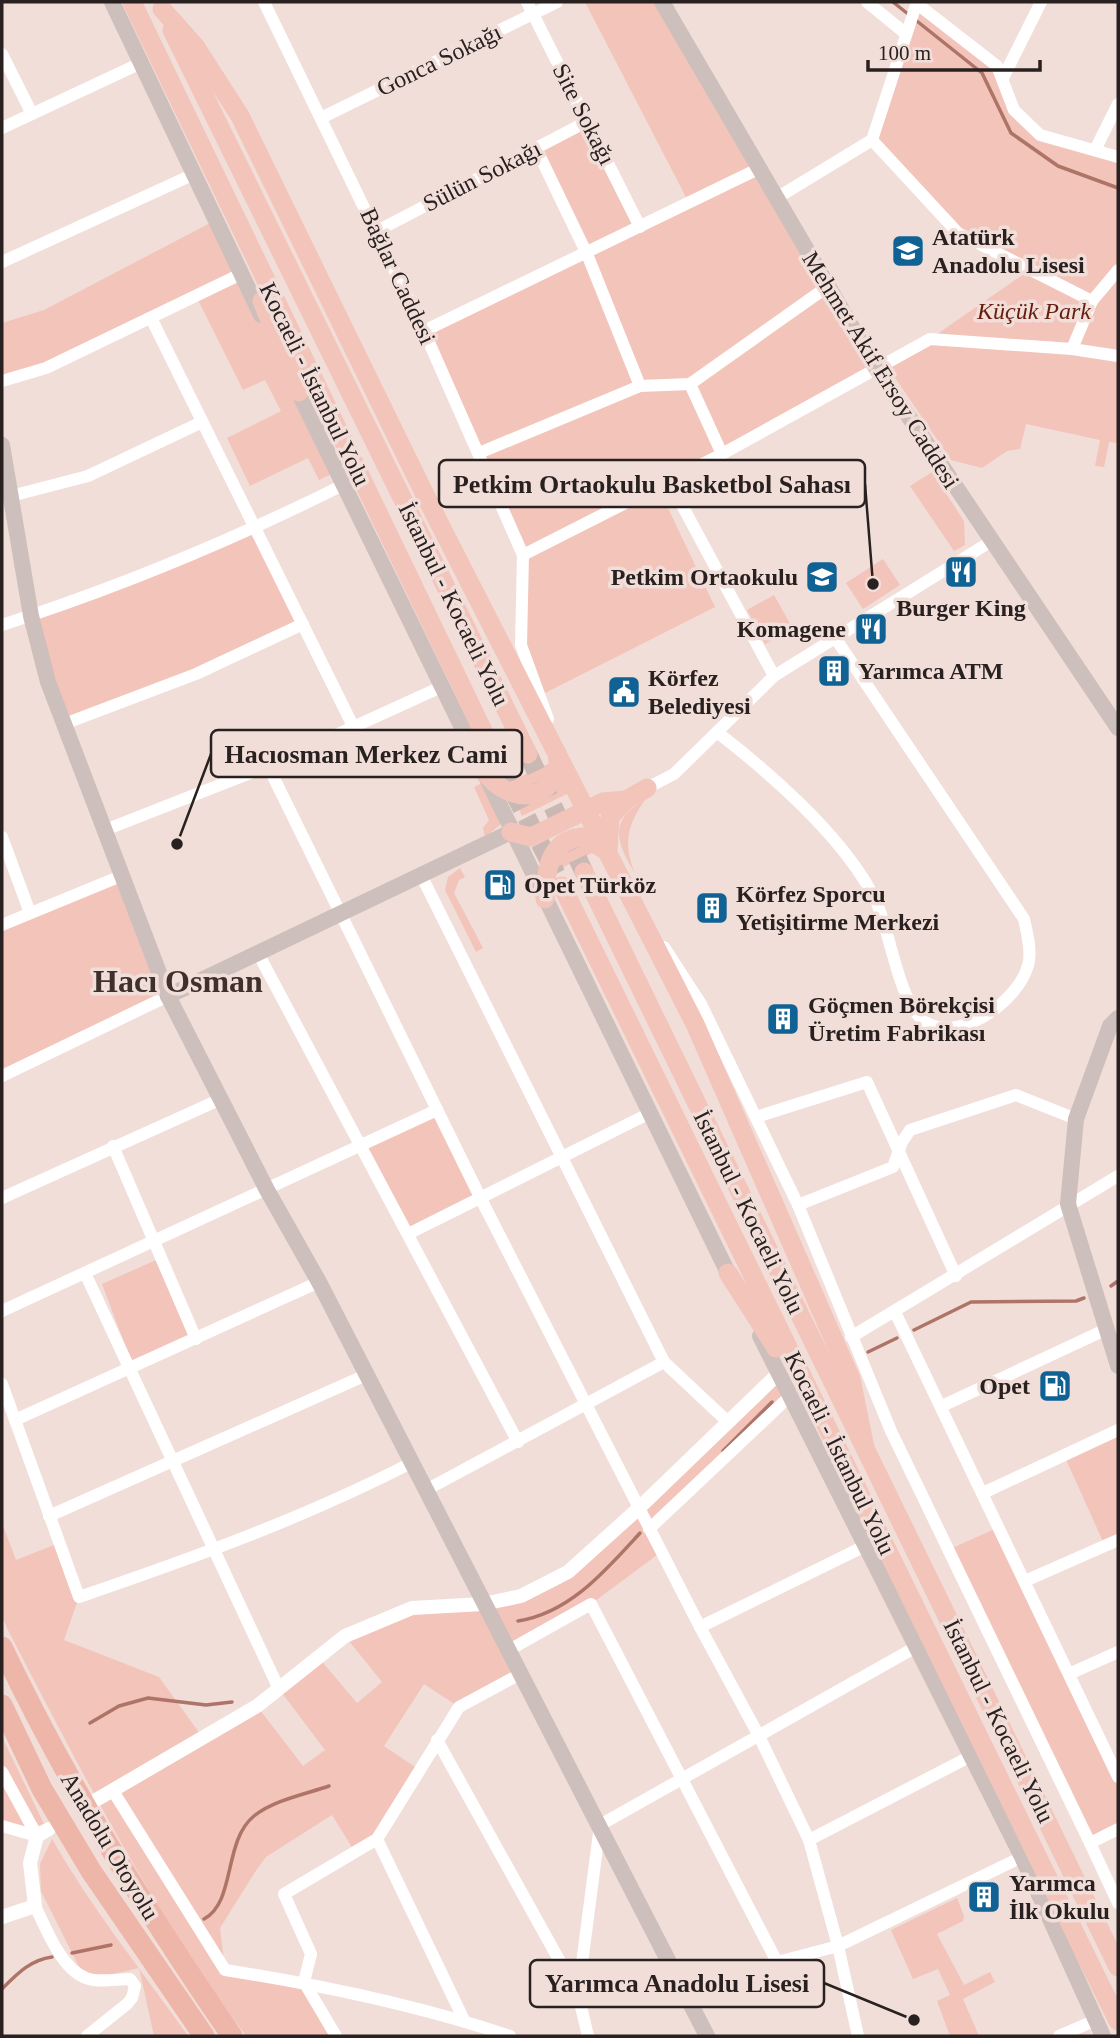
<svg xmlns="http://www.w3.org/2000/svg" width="1120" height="2038" viewBox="0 0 1120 2038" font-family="'Times New Roman',serif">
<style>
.green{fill:#f2c4ba}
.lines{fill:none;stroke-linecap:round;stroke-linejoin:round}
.stream{stroke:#ae7467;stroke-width:3.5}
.trunk-tunnel{stroke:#c9b8b4;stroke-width:19;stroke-dasharray:19 10;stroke-linecap:butt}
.minor{stroke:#fff;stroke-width:12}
.tertiary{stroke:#fff;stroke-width:14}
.secondary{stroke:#cdbfbb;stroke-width:16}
.trunk{stroke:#f2c4ba;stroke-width:19}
.motorway{stroke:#eeb5a9;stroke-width:21}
.labels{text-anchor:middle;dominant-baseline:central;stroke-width:7;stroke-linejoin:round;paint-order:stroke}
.street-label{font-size:24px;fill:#282120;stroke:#f1ded9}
.poi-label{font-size:24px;font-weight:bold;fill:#282120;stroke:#f1ded9;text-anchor:start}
.park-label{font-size:24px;font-style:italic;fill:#661d0f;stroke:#f1ded9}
.district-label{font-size:32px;font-weight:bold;fill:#3e302c;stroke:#f1ded9}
.leader{fill:none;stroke:#282120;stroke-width:2.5}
.callout-dot{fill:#282120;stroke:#f1ded9;stroke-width:2.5}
.callout{fill:#f1ded9;stroke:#282120;stroke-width:2.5}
.callout-label{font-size:26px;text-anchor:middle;font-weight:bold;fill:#282120}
</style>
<rect width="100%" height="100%" fill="#f1ded9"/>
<g class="green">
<polygon points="585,2 662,2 876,368 658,487 715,607 545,693 521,645 523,555 424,331 586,254 536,148 588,121 640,226 689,203"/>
<polygon points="916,3 997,66 1014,110 1040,135 1118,157 1118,443 1109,442 1104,467 1095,466 1100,440 1026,424 1020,449 1007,451 982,468 951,460 885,363 930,339 1031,269 958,233 872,140"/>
<polygon points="214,221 338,471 319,480 308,458 250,486 227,438 281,411 265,380 243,390 196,296 2,381 2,323 44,310"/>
<polygon points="932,472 964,521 965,545 954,551 910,486"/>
<polygon points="256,528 303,624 64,724 31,616"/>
<polygon points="883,559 900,585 863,609 846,583"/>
<polygon points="774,595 793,629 765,644 747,610"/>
<polygon points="548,764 552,770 532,789 512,783 513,780"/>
<polygon points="561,780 567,794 522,816 516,802"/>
<polygon points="482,783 501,824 485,837 483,828 489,820 474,787"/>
<path d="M 645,800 C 627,825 623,844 635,873 C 616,842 608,820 645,800 Z"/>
<polygon points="574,844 596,851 556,871 558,856"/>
<polygon points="460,868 465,877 459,880 454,893 483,948 476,952 445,890 448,877"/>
<polygon points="121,876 168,996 2,1070 2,925"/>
<polygon points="437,1110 481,1199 408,1234 361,1145"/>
<polygon points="156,1260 190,1335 132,1363 102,1284"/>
<path d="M 779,1373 L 790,1396 L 650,1529 L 661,1552 L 591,1604 L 509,1650 L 522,1673 L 459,1707 L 424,1684 L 384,1746 L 418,1769 L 377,1839 L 355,1852 L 332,1815 L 266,1857 L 257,1869 L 220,1928 L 225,1970 L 304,1982 L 336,2036 L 246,2036 C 152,1911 80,1769 8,1630 L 2,1616 L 2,1523 L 16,1560 L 59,1543 L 79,1597 L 64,1640 L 159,1677 L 203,1738 L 257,1706 L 303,1766 L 325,1750 L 279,1689 L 319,1658 L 357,1703 L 382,1682 L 345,1636 L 412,1608 L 483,1604 L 568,1572 Z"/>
<polygon points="1118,1430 1118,1540 1105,1546 1064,1455"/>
<polygon points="999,1527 1118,1777 1118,1829 1090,1843 948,1550"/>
<polygon points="2,1737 44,1824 34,1826 2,1762"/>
<polygon points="2,1772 37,1836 2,1826"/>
<path d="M 52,1839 C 92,1909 142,1971 188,2036 L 154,2036 L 139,1968 C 117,1972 94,1984 78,1965 L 41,1891 L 40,1864 Z"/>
<polygon points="957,1898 964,1916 963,1921 937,1934 964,1985 990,1972 995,1982 963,1999 979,2036 950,2036 937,2001 950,1995 938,1969 913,1979 891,1930"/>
</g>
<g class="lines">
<g class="stream">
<polyline points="893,2 982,73 1011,133 1058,166 1118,188"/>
<polyline points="1111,1286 1118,1281"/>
<polyline points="914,1330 971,1302 1076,1301 1084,1298"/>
<polyline points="868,1352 897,1338"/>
<polyline points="723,1451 772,1402"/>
<path d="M 518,1621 C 570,1613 606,1570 640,1533"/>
<polyline points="90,1723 119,1706 148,1698 206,1705 232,1702"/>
<path d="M 204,1919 C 236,1902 223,1841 254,1816 C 274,1800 306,1794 329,1786"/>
<polyline points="72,1953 111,1945"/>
<path d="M 2,1989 C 17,1974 30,1960 52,1957"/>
</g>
<g class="trunk-tunnel">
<polyline points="528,754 584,872"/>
<polyline points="500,766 556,874"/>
</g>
<g class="minor">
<polyline points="264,2 424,331 523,555 521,645 548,719"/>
<polyline points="527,2 640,227"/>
<polyline points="867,2 905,33"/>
<polyline points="916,3 997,66 1014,110 1040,135 1118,157"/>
<polyline points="2,54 32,114"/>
<polyline points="1003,78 1041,2"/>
<polyline points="321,118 557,2"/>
<polyline points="2,128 141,63"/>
<polyline points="872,140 958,233 1092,301"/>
<polyline points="1095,150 1118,104"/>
<polyline points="775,199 872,140 917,2"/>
<polyline points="377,231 588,121"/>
<polyline points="2,262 192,175"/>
<polyline points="151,318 353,726"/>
<polyline points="424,331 758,169"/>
<polyline points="1072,349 1092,301 1118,270"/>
<polyline points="2,381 46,368 241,274"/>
<polyline points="690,384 722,454"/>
<polyline points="640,386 690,384 827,287"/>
<polyline points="479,453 640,386 587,254 536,148"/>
<polyline points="669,481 774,676"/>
<polyline points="11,496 88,476 202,422"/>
<polyline points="523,555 722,454 930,339 1072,349 1118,356"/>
<path d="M 2,625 C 120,587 233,540 345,484"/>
<polyline points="64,724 196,674 303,624"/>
<path d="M 717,732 C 771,774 842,835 874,897 C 890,926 898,1007 927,1023 C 963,1043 1023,997 1029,961 C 1031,947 1027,933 1024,919 L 836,639"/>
<polyline points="268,766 481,1199 700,1627 759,1736 809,1840 838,1946 858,2036"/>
<polyline points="647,788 674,774 774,676 990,542"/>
<polyline points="105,830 268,766 441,687"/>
<polyline points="2,837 30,913"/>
<polyline points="421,875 664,1362 728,1422"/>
<polyline points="2,925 121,876"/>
<polyline points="664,947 701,1004 798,1205 891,1431 1090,1843 1118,1829"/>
<polyline points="259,955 518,1442"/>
<polyline points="2,1076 168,996"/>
<polyline points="756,1117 867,1082 956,1276"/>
<polyline points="113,1146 196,1339"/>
<polyline points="2,1198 221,1099"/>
<polyline points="798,1205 893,1167 902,1142 910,1130 1016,1095 1076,1119"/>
<polyline points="408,1234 650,1113"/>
<polyline points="85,1273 279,1689"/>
<polyline points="2,1311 437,1110"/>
<polyline points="895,1312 1118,1777"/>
<polyline points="851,1337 1118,1176"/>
<path d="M 2,1384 L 79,1597 C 193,1558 304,1518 411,1463"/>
<polyline points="942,1406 1107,1329"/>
<polyline points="15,1420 319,1282"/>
<polyline points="426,1490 664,1362"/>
<polyline points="983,1493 1118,1430"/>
<polyline points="49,1516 366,1375"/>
<polyline points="649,1529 790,1396"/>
<polyline points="1025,1581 1118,1540"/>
<polyline points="700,1627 865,1546"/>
<polyline points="509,1650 591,1604 776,1960"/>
<polyline points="1069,1674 1118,1652"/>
<polyline points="437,1740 578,1994 588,2036"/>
<polyline points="2,1772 37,1836"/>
<path d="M 113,1791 L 225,1970 C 321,1985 417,2005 510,2036"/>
<polyline points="2,1826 37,1836"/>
<polyline points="377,1839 464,2020"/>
<polyline points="809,1840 971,1756"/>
<polyline points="1090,1843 1118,1903"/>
<path d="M 35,1906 C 46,1928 61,1969 86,1978 C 98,1983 117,1979 130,1979 L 135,1986 L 132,1998 L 127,2004 L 87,2036"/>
<polyline points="683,1987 838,1946 1022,1857"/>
<polyline points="578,1994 600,1825 916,1647"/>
<polyline points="336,2036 304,1982 311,1954 284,1894 377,1839 459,1707 522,1673"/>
<polyline points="1059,2036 1096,2020"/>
</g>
<g class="tertiary">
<polyline points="96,1800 257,1706 345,1636 412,1608 483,1604 521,1596 568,1572 639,1508 779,1373"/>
<polyline points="2,1917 35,1906 30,1863 37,1836 49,1829"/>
</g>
<g class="secondary">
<polyline points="112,2 261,315"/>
<polyline points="662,2 876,368 1118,728"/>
<polyline points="294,383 732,1281"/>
<polyline points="2,445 31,616 48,682 168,996 267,1190 319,1282 707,2036"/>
<polyline points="168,996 511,832"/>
<polyline points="1118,1018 1110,1026 1076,1119 1068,1204 1118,1366"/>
<polyline points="760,1336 1022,1857 1103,2036"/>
</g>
<g class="trunk">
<polyline points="132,2 500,766"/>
<polyline points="162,9 195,46 240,116 430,505 695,1024 851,1379 865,1448"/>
<polyline points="172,30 528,754"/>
<polyline points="262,301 299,392"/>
<path d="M 482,770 C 490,778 497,787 508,791 C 536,804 563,783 557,753"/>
<polyline points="511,832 531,837 603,802 626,800 647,788"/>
<polyline points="608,850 610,817 626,800"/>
<polyline points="584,872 1118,1967"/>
<polyline points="562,886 1118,2021"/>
<path d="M 545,899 C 546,871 548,840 583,837 L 607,851"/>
<polyline points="728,1273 776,1348"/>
</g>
<g class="motorway">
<path d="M 2,1647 C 67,1784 146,1911 232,2036"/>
<polyline points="2,1705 42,1789 91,1871 204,2036"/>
</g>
</g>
<defs>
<symbol id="school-square" viewBox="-11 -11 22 22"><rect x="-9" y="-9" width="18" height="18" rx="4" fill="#116294" stroke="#f1ded9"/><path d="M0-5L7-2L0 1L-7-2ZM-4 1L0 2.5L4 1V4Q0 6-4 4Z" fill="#fff"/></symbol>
<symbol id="restaurant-square" viewBox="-11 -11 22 22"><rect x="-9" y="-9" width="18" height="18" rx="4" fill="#116294" stroke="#f1ded9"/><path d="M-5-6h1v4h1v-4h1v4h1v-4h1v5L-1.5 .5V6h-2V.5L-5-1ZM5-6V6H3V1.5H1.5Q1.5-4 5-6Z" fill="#fff"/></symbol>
<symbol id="building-square" viewBox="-11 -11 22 22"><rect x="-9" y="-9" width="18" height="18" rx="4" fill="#116294" stroke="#f1ded9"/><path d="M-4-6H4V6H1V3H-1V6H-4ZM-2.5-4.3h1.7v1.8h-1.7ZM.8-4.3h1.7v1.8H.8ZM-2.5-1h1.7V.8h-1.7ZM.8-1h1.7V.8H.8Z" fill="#fff"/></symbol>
<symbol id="civic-square" viewBox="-11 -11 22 22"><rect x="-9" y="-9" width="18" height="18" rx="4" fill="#116294" stroke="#f1ded9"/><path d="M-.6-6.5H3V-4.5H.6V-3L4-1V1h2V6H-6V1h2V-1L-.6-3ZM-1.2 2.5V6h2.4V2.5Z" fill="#fff"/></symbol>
<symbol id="fuel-square" viewBox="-11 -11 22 22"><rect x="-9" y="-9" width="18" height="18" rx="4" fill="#116294" stroke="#f1ded9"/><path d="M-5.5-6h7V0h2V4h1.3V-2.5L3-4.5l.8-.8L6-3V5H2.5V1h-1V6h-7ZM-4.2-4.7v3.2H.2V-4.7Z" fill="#fff"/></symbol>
</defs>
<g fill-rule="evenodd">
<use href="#school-square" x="889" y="232" width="38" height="38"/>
<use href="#restaurant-square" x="942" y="553" width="38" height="38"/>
<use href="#school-square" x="803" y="558" width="38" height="38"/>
<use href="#restaurant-square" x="852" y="610" width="38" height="38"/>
<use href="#building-square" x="815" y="652" width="38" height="38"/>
<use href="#civic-square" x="605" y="673" width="38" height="38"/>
<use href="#fuel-square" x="481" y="866" width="38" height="38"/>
<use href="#building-square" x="693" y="889" width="38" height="38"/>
<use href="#building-square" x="764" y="1000" width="38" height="38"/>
<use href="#fuel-square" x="1036" y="1367" width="38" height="38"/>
<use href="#building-square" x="965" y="1878" width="38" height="38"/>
</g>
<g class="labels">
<g class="street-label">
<text transform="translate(439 60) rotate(-26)">Gonca Sokağı</text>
<text transform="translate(584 114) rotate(63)">Site Sokağı</text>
<text transform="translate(482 176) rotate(-27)">Sülün Sokağı</text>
<text transform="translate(398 276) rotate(65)">Bağlar Caddesi</text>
<text transform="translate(881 370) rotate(58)">Mehmet Akif Ersoy Caddesi</text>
<text transform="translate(315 384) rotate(64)">Kocaeli - İstanbul Yolu</text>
<text transform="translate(454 604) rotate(64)">İstanbul - Kocaeli Yolu</text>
<text transform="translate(749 1212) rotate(64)">İstanbul - Kocaeli Yolu</text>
<text transform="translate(840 1453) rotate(64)">Kocaeli - İstanbul Yolu</text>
<text transform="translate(999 1721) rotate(64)">İstanbul - Kocaeli Yolu</text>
<text transform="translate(110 1846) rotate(59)">Anadolu Otoyolu</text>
</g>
<g class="poi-label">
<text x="932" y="237">Atatürk<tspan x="932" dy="28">Anadolu Lisesi</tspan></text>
<text x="798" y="577" text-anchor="end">Petkim Ortaokulu</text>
<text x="961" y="608" text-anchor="middle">Burger King</text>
<text x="846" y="629" text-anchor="end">Komagene</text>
<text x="858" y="671">Yarımca ATM</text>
<text x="648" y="678">Körfez<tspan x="648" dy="28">Belediyesi</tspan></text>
<text x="524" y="885">Opet Türköz</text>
<text x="736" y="894">Körfez Sporcu<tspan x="736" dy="28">Yetişitirme Merkezi</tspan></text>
<text x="808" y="1005">Göçmen Börekçisi<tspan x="808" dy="28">Üretim Fabrikası</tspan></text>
<text x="1030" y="1386" text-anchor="end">Opet</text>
<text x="1009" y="1883">Yarımca<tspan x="1009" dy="28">İlk Okulu</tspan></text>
</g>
<g class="park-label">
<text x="1034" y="311">Küçük Park</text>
</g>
<g class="district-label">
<text x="178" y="981">Hacı Osman</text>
</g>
</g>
<path class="leader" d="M873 584L865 484M177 844L211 754M914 2020L824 1983"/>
<g class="callout-dot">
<circle cx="873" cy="584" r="7"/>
<circle cx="177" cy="844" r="7"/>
<circle cx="914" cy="2020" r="7"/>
</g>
<g class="callout">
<rect x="439" y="460" width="426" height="47" rx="7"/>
<rect x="211" y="730" width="311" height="47" rx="7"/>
<rect x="530" y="1960" width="294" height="47" rx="7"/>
</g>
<g class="callout-label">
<text x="652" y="493">Petkim Ortaokulu Basketbol Sahası</text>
<text x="366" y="763">Hacıosman Merkez Cami</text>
<text x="677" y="1992">Yarımca Anadolu Lisesi</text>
</g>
<rect width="1120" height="2038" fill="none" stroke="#282120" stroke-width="7"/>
<path d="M868 60v10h172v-10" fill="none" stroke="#282120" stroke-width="3.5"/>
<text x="878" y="60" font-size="21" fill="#282120" stroke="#f1ded9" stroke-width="5" paint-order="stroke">100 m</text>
</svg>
